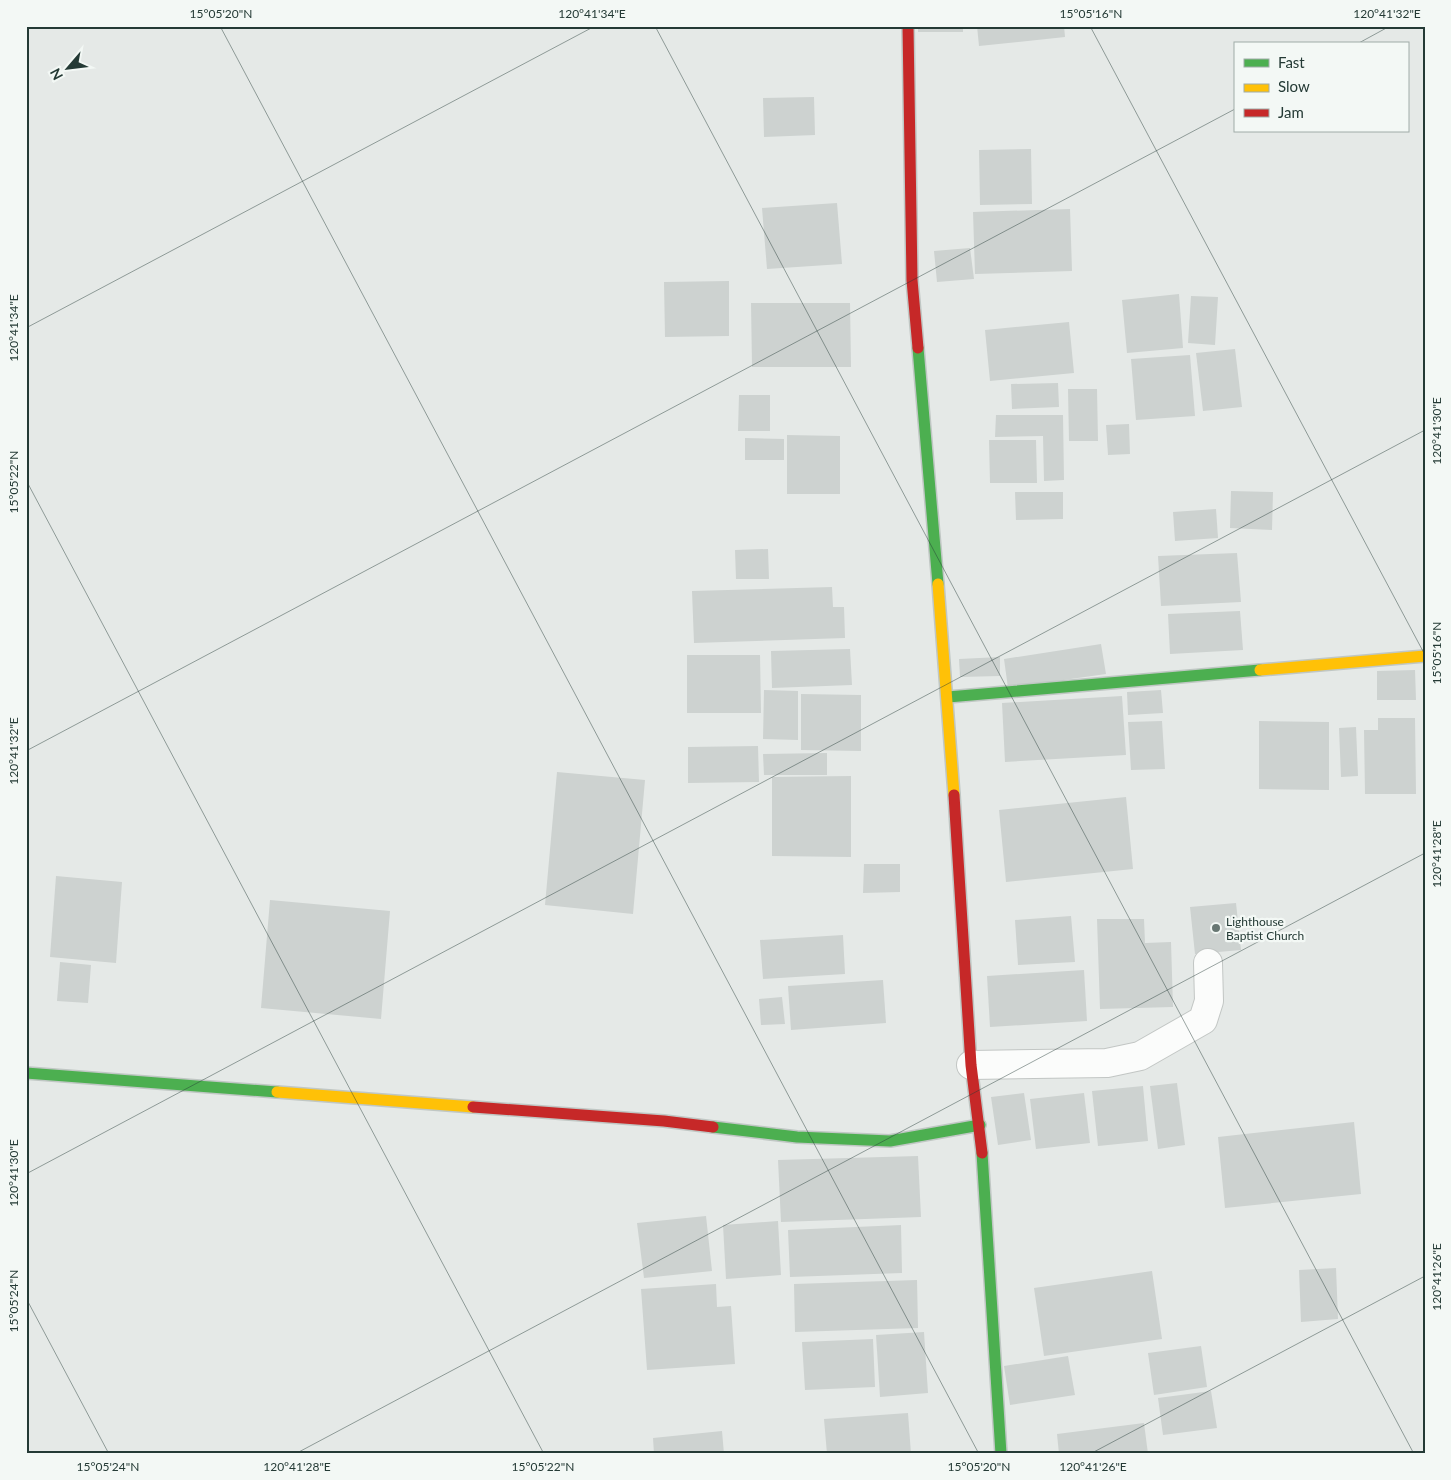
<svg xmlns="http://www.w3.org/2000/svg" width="1451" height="1480" viewBox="0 0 1451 1480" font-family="Lato,sans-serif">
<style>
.building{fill:#cdd2d0}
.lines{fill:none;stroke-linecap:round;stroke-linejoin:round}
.street-casing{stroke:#c2c6c4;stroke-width:30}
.fast-casing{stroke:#c0c7c4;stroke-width:14}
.slow-casing{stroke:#c0c7c4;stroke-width:14}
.jam-casing{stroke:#c0c7c4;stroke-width:14}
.street{stroke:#fbfcfb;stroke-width:28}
.fast{stroke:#4caf50;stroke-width:11}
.slow{stroke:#ffc107;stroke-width:11}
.jam{stroke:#c62828;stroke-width:11}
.ticks{fill:none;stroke:#243a35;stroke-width:1;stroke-opacity:0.45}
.poi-dot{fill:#687773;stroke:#f3f8f5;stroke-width:2}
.labels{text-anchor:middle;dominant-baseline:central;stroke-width:4.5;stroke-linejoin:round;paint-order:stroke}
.poi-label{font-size:12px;fill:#243a35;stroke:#f3f8f5;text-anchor:start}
.neatline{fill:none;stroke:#243a35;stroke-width:2}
.ticks-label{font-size:12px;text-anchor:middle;fill:#243a35}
</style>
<rect width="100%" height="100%" fill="#e5e9e7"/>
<g class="building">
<rect x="918" y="26" width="45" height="6"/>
<polygon points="977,26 1064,26 1065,37 979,46"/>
<polygon points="814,97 815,135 764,137 763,98"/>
<polygon points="1031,149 1032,204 980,205 979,150"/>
<polygon points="837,203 842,264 767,269 762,208"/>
<polygon points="1070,209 1072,271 975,274 973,212"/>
<polygon points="970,248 974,279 937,282 934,251"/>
<polygon points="729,281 729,336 665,337 664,282"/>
<polygon points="1179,294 1183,348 1127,353 1122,300"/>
<polygon points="1191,296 1218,297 1215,345 1188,343"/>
<polygon points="751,303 850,303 851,367 752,367"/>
<polygon points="1069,322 1074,373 990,381 985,330"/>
<polygon points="1235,349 1242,407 1203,411 1196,353"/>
<polygon points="1190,355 1195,416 1136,420 1131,359"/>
<polygon points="1058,383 1059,407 1012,409 1011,384"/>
<polygon points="1068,389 1097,389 1098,441 1069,441"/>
<polygon points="739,395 770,395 770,431 738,431"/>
<polygon points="996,415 1063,415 1064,480 1044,481 1043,436 995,437"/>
<polygon points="1129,424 1130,454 1108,455 1106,425"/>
<polygon points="787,435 840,436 840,494 787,494"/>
<polygon points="745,438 784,439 784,460 745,460"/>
<polygon points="989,440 1036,440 1037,483 990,483"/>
<polygon points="1231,491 1273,492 1272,530 1230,528"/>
<polygon points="1015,492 1063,492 1063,519 1016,520"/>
<polygon points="1216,509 1218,538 1175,541 1173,512"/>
<polygon points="768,549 769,579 736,579 735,550"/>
<polygon points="1237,553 1241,602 1161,606 1158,556"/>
<polygon points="832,587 833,607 844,607 845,638 694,643 692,591"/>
<polygon points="1240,611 1243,650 1170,654 1168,614"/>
<polygon points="1101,644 1106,674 1008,688 1004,659"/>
<polygon points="850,649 852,685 772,688 771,651"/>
<polygon points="687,655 760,655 761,713 687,713"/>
<polygon points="1000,657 1000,676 960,677 959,659"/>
<polygon points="1415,670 1416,700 1377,700 1377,671"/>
<polygon points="764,690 798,691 798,740 763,739"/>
<polygon points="1161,690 1163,713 1128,715 1127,692"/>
<polygon points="801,694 861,695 861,751 801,750"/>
<polygon points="1122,696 1126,755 1005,762 1002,703"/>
<polygon points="1378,718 1415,718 1416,794 1365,794 1364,730 1378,730"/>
<polygon points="1162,721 1165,769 1131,770 1128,722"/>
<polygon points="1259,721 1329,722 1329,790 1259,789"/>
<polygon points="1356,727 1358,776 1341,777 1339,728"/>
<polygon points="758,746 759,782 688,783 688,747"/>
<polygon points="827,753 827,775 764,775 763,754"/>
<polygon points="557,772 645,780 633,914 545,905"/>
<polygon points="851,776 851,857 772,856 772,777"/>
<polygon points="1126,797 1133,869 1006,882 999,810"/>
<polygon points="864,864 900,864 900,892 863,893"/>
<polygon points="56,876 122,882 116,963 50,957"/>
<polygon points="270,900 390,911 381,1019 261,1008"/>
<polygon points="1236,903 1241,950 1195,954 1190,907"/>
<polygon points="1071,916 1075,962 1018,965 1015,920"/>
<polygon points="1097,919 1144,919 1145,943 1171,942 1173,1007 1100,1009"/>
<polygon points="843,935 845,974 763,979 760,940"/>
<polygon points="60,962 91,965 88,1003 57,1001"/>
<polygon points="1084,970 1087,1021 990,1027 987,976"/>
<polygon points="883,980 886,1023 791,1030 788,986"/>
<polygon points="782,997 785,1024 761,1025 759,999"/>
<polygon points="1177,1083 1185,1145 1158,1149 1150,1086"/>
<polygon points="1143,1086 1148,1141 1098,1146 1092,1091"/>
<polygon points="1024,1093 1031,1140 998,1145 991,1097"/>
<polygon points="1084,1093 1090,1143 1036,1149 1030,1099"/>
<polygon points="1354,1122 1361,1194 1225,1208 1218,1137"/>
<polygon points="918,1156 921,1217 781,1222 778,1160"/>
<polygon points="706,1216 712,1271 644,1278 637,1223"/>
<polygon points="778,1221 781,1275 726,1279 723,1225"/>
<polygon points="901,1225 902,1273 790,1277 788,1230"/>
<polygon points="1336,1268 1338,1319 1301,1322 1299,1270"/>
<polygon points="1152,1271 1162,1339 1044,1356 1034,1288"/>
<polygon points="917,1280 918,1328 795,1332 794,1284"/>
<polygon points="716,1284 717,1307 731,1306 735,1364 647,1370 641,1289"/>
<polygon points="924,1332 928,1393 880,1397 876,1335"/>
<polygon points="873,1339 875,1387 805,1390 802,1342"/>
<polygon points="1201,1346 1207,1387 1154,1395 1148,1353"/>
<polygon points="1068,1356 1075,1395 1010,1405 1004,1366"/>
<polygon points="1211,1391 1217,1428 1163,1435 1158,1398"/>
<polygon points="908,1413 911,1454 827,1454 824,1419"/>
<polygon points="1144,1423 1148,1454 1059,1454 1057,1434"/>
<polygon points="722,1431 724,1454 654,1454 653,1438"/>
</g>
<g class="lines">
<defs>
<polyline id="street" points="971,1065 1107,1063 1140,1056 1203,1020 1209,1001 1208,963"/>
<g id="fast">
<polyline points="918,348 938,584"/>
<polyline points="948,697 1260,670"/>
<polyline points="26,1073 277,1092"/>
<polyline points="713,1127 797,1137 890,1141 980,1125"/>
<polyline points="982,1153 1001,1454"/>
</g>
<g id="slow">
<polyline points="938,584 954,795"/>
<polyline points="1260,670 1425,656"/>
<polyline points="277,1092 473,1107"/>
</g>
<g id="jam">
<polyline points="908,26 912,280 918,348"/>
<polyline points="954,795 971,1065 982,1153"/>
<polyline points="473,1107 664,1121 713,1127"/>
</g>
</defs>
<use href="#street" class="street-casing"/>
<use href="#fast" class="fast-casing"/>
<use href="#slow" class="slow-casing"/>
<use href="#jam" class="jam-casing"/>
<use href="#street" class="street"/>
<use href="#fast" class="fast"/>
<use href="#slow" class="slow"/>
<use href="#jam" class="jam"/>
</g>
<path class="ticks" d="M 220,26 L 979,1454M 655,26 L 1414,1454M 1090,26 L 1425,655M 1357,44 L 1390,26M 26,328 L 595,26M 26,480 L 544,1454M 26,751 L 1235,109M 26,1174 L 1425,430M 26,1298 L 109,1454M 295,1454 L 1425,853M 1090,1454 L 1425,1276"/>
<circle class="poi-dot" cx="1216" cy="928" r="5"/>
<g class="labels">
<g class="poi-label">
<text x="1226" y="921">Lighthouse<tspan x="1226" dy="14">Baptist Church</tspan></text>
</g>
</g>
<rect width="1451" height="1480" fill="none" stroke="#f3f8f5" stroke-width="55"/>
<rect x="1234" y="42" width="175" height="90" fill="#f3f8f5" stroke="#a0aca8"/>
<rect x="1244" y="59" width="25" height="8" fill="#4caf50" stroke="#a0aca8"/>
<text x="1278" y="68" font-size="15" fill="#243a35">Fast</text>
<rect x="1244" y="84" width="25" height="8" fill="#ffc107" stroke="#a0aca8"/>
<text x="1278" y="92" font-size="15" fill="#243a35">Slow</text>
<rect x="1244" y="109" width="25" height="8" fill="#c62828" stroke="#a0aca8"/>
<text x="1278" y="118" font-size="15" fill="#243a35">Jam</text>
<g transform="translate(68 68) rotate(242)" stroke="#f3f8f5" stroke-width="4" paint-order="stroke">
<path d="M0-4L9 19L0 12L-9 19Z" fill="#243a35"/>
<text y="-8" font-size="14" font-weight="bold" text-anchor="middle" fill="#243a35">N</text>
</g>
<rect x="28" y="28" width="1396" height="1424" class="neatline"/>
<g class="ticks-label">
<text x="221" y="18">15°05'20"N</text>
<text x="592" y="18">120°41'34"E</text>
<text x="1091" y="18">15°05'16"N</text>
<text x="1387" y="18">120°41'32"E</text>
<text transform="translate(14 328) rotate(-90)" y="4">120°41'34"E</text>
<text transform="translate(1437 431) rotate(-90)" y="4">120°41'30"E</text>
<text transform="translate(14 482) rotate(-90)" y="4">15°05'22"N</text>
<text transform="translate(1437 653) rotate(-90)" y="4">15°05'16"N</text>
<text transform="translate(14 751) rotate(-90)" y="4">120°41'32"E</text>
<text transform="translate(1437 854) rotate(-90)" y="4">120°41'28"E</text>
<text transform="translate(14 1173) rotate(-90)" y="4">120°41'30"E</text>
<text transform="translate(1437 1277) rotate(-90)" y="4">120°41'26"E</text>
<text transform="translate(14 1301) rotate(-90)" y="4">15°05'24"N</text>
<text x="108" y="1471">15°05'24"N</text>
<text x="297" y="1471">120°41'28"E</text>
<text x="543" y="1471">15°05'22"N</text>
<text x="979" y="1471">15°05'20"N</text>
<text x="1093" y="1471">120°41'26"E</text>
</g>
</svg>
